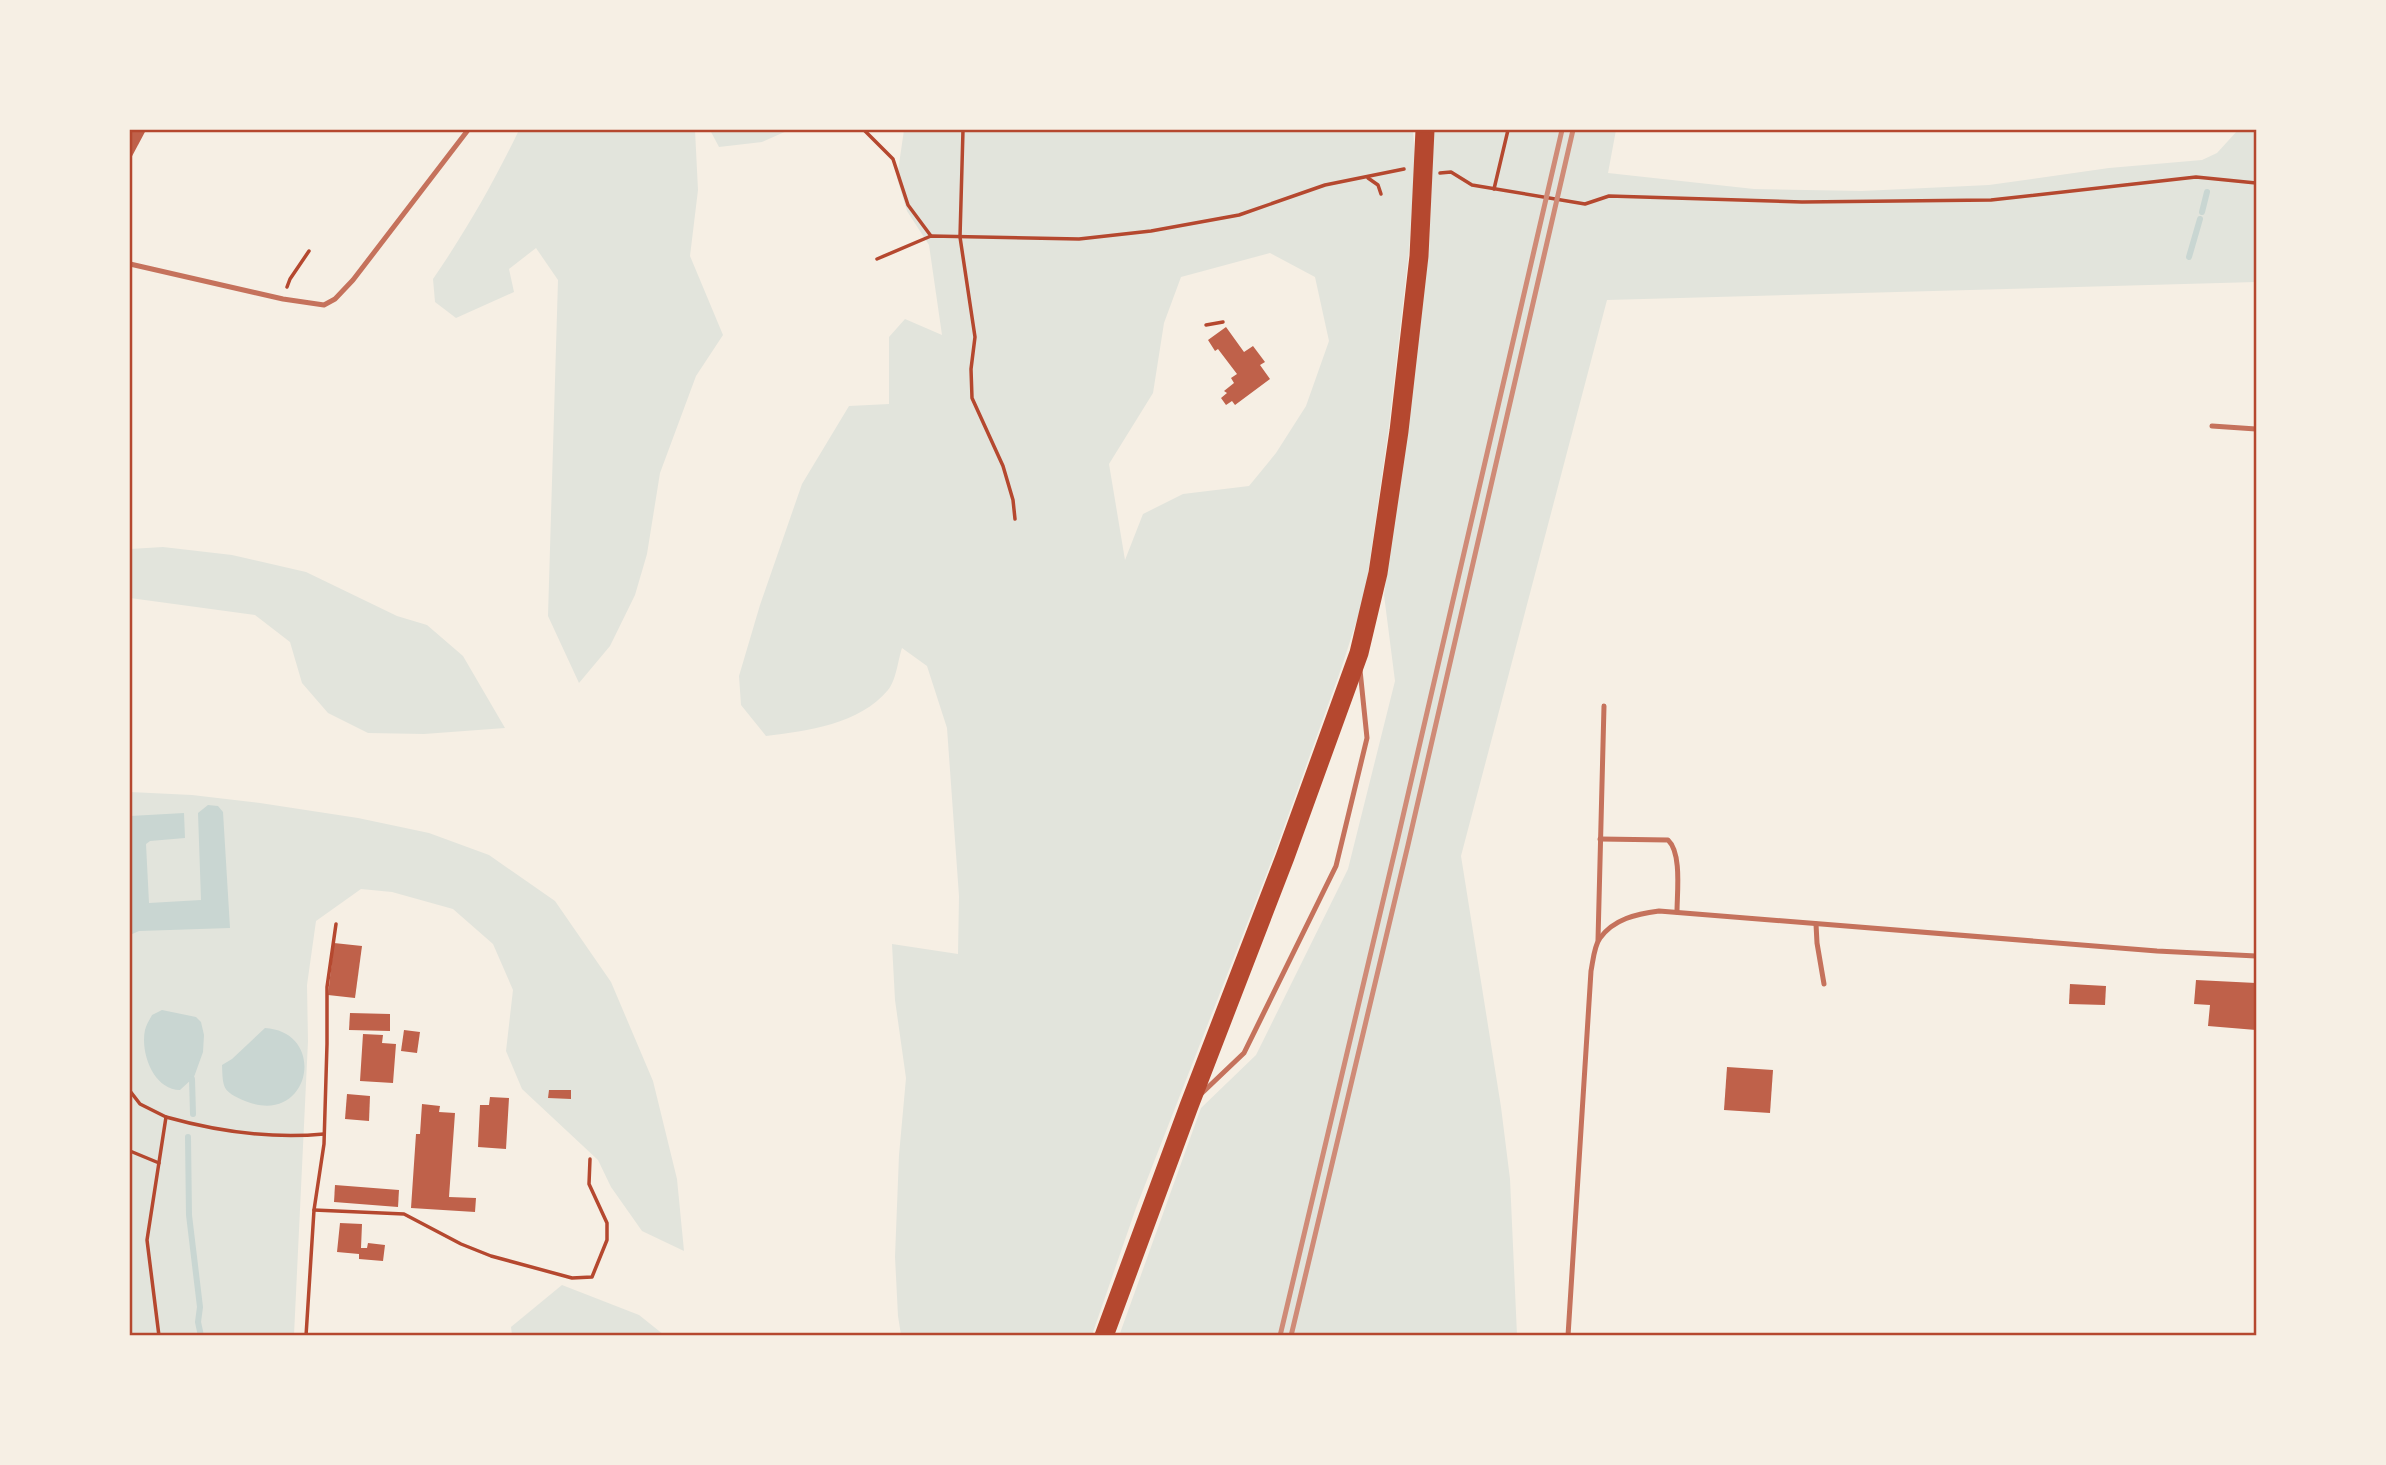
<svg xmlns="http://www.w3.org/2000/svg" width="2386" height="1465" viewBox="0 0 2386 1465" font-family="'Asap Condensed',sans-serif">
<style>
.green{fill:#e2e4dc;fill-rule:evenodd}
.water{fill:#c9d6d2}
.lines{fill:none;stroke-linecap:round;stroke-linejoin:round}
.stream{stroke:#c9d6d2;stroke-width:6}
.building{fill:#bf614a}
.path{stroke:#b5482f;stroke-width:3.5}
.service{stroke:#c5725c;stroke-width:5}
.trunk{stroke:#b5482f;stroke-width:19}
.rail{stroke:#cf8b77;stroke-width:5}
.neatline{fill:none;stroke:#b5482f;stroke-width:2.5}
</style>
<rect width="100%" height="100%" fill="#f6efe4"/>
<g class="green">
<path d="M 519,130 L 695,130 L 698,190 L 690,256 L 723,335 L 696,376 L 660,473 L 647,554 L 635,595 L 610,646 L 579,683 L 548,616 L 558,280 L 536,248 L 509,269 L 514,292 L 456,318 L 435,302 L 433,279 C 466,231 494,182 519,130 Z"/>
<polygon points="710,130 789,130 762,142 719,147"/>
<path d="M 904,130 L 1413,130 L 1415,159 L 1409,251 L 1389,426 L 1365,595 L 1341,669 L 1275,852 L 1136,1208 L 1092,1335 L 901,1335 L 898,1316 L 895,1257 L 899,1155 L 906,1078 L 895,1000 L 892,944 L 958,954 L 959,896 L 947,728 L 927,666 L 902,648 C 898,660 896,681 888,690 C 860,724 807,731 766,736 L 741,705 L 739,676 L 760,605 L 802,484 L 849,406 L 889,404 L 889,337 L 905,319 L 942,335 L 929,245 L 907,211 L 897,178 ZM 1270,253 L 1315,277 L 1329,341 L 1306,406 L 1276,453 L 1249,486 L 1183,494 L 1143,514 L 1125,560 L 1109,464 L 1153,393 L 1164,323 L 1181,277 Z"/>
<polygon points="1434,130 1616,130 1608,173 1754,189 1862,191 1989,185 2109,168 2202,160 2217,153 2238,130 2256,130 2256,282 1607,300 1461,856 1501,1107 1510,1179 1517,1335 1119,1336 1201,1108 1256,1055 1348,869 1395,681 1384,595 1429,251"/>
<polygon points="163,547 232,555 306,572 397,616 427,625 463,656 505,728 424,734 368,733 328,713 302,683 290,642 255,615 130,598 130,549"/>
<polygon points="130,792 192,795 260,803 358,818 429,833 489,855 555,901 611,982 653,1081 677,1179 684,1251 642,1231 611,1187 598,1160 522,1089 506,1051 513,990 493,944 453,909 392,892 361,889 316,921 307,985 308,1041 294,1335 130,1336"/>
<polygon points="562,1285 639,1315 664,1335 512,1335 511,1327"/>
</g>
<g class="water">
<polygon points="208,805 218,806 223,812 230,928 139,931 130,935 130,816 184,813 185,838 150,841 146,844 149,903 201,900 198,813"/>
<path d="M 162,1010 L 196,1017 L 201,1022 L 204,1035 L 203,1052 L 194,1077 L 180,1090 C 154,1090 140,1053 145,1030 C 146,1025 150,1019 152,1015 Z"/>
<path d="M 265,1028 C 329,1032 310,1128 245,1101 C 222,1091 223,1088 222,1065 L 232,1059 Z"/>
</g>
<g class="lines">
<g class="stream">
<polyline points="2202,212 2207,192"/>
<polyline points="2189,257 2200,219"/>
<polyline points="192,1079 193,1114"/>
<polyline points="188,1137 189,1215 200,1307 198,1322 201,1336"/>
</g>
</g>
<g class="building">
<polygon points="130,130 146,130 130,160"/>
<polygon points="1226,327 1244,352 1253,346 1265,362 1260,365 1270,379 1235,405 1232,401 1226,405 1221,398 1227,393 1224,391 1234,383 1231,378 1237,374 1218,349 1215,351 1208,340"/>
<polygon points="334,943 362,946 355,998 328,995"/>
<polygon points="2196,980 2256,983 2256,1030 2208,1026 2210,1005 2194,1004"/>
<polygon points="2070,984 2106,986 2105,1005 2069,1004"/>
<polygon points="350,1013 390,1014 390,1031 349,1030"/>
<polygon points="404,1030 420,1032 417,1053 401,1051"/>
<polygon points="363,1034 383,1035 382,1043 396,1044 393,1083 360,1081"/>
<polygon points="1727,1067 1773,1070 1770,1113 1724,1110"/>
<polygon points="549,1090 571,1090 571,1099 548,1098"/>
<polygon points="347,1094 370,1096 369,1121 345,1119"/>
<polygon points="490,1097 509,1098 506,1149 478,1147 480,1105 489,1105"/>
<polygon points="422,1104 440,1106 439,1112 455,1113 449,1197 476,1198 475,1212 411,1208 416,1134 420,1134"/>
<polygon points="335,1185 399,1190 398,1207 334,1202"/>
<polygon points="340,1223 362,1224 361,1248 367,1248 368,1243 385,1245 383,1261 359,1259 359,1254 337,1252"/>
</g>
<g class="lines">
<g class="path">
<polyline points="864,130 893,159 908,205 931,236"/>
<polyline points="963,130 960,237 975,337 971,369 972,398 1003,466 1013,500 1015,519"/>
<polyline points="1440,173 1451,172 1472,185 1585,204 1609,196 1802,202 1991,200 2196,177 2256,183"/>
<polyline points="1368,178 1378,185 1381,194"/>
<polyline points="1494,189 1508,130"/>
<polyline points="877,259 931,236 1079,239 1151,231 1239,215 1325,185 1404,169"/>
<polyline points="287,287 290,279 309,251"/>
<polyline points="1206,325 1223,322"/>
<polyline points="130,1091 140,1104 166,1117 147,1240 159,1336"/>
<path d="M 166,1117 C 216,1131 272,1139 324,1134"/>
<polyline points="130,1151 159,1163"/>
<polyline points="314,1210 404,1214 461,1244 491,1256 572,1278 592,1277 607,1240 607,1223 589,1184 590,1159"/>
<polyline points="306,1336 314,1210 324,1144 327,1044 327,987 336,924"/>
</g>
<g class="service">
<polyline points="130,264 283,299 324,305 335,299 353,280 468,130"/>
<polyline points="2212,426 2256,429"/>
<path d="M 1600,839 L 1668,840 C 1682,853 1677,893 1677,912"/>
<polyline points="1816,924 1817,943 1824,984"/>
<polyline points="1598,940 1604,706"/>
<polyline points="1202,1093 1244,1053 1336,866 1367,738 1360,670"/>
<path d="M 1568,1336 L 1591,971 C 1593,961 1594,946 1600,938 C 1614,919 1636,914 1659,911 L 2157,951 L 2256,956"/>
</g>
<polyline class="trunk" points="1104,1336 1189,1106 1285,857 1359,653 1378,573 1399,431 1419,256 1425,130"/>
<g class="rail">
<polyline points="1280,1336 1397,842 1562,130"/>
<polyline points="1291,1336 1408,845 1573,130"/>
</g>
</g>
<rect width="2386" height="1465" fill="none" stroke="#f6efe4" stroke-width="262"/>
<rect x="131" y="131" width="2124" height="1203" class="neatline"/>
</svg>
